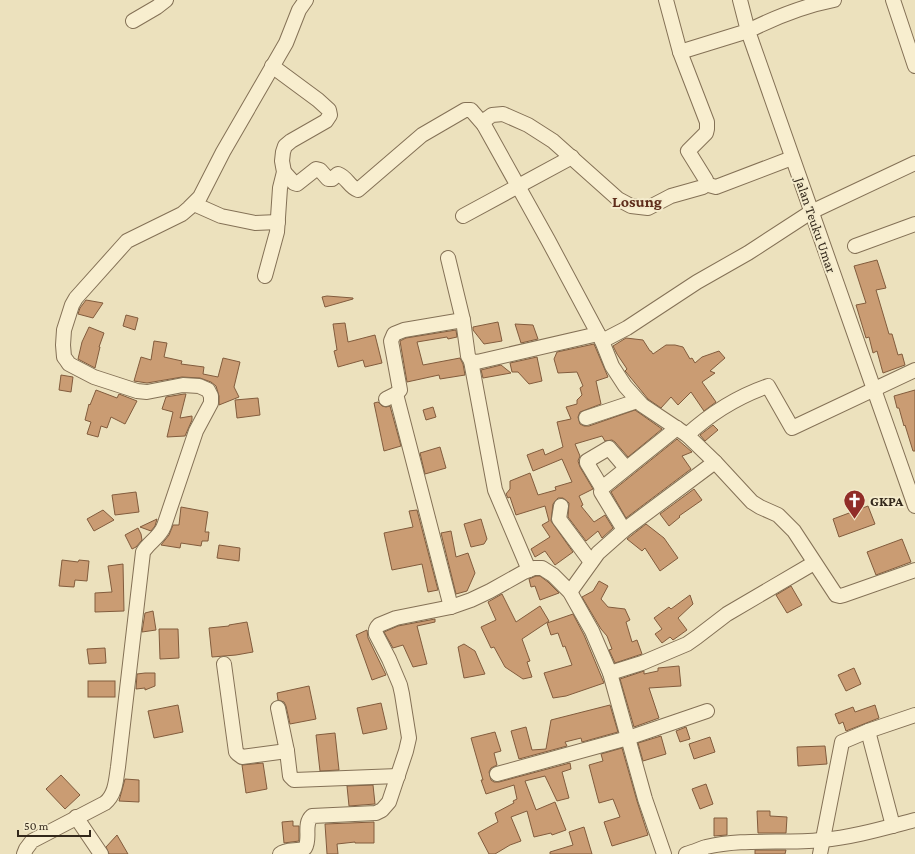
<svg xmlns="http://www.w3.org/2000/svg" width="915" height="854" viewBox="0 0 915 854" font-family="'Crimson Pro',serif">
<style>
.building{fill:#ca9c73;stroke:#825c3d}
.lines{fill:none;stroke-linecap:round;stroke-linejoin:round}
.minor-casing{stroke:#847156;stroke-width:16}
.minor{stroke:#f8eecf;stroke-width:14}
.labels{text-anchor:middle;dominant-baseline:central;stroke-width:4;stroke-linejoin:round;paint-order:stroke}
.street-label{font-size:14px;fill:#33281b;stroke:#f4ebcc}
.poi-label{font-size:14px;font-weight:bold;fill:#33281b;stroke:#f4ebcc;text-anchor:start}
.quarter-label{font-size:16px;font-weight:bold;fill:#5f2d1b;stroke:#f4ebcc}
</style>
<rect width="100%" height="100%" fill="#ece1bd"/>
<g class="building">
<polygon points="877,260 886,288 876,290 889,334 892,334 898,355 902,354 905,365 883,373 877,351 873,353 869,337 866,338 856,305 866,303 854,266"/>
<polygon points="327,296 353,298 353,299 325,307 322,297"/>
<polygon points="86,300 103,303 93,318 78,314 80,308"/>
<polygon points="126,315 138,318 135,330 123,326"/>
<polygon points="498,322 502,341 484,344 473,330 473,327"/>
<polygon points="345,323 348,342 375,335 382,363 365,367 363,360 338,367 334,351 337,350 333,324"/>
<polygon points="515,324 533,325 538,339 521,343"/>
<polygon points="89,327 104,333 99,347 100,347 95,368 78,359 82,342"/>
<polygon points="456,330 457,337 448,339 447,337 417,342 423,365 460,358 463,364 465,375 440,379 439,375 407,382 400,341 406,338"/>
<polygon points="626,338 643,340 650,351 651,351 653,354 666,345 675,345 683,347 690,359 692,358 695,363 702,357 719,351 725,358 710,371 715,373 702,382 716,402 704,411 691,392 678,405 671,397 661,408 648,399 626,372 625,371 627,369 617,354 613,346"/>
<polygon points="154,341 167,343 164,357 182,361 181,364 204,367 203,374 218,377 223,358 240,362 234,387 239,397 219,405 219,396 216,386 211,382 200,378 182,377 147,383 134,381 141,357 151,360"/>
<polygon points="594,344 608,377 596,381 601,404 580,412 578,417 580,424 584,426 589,426 635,410 662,429 628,457 615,442 612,440 605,441 602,436 575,444 580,456 578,461 580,467 593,489 579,496 583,505 581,506 594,522 605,515 613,528 602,538 598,531 586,541 568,517 569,503 563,498 558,498 553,504 551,521 573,552 555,565 545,551 535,557 531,549 550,537 542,525 549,521 545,506 516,515 510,497 508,498 506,494 510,489 510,481 530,473 538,495 556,490 555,487 572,482 562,459 533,471 527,455 543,449 545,455 563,447 557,422 571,419 566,407 577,404 577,400 582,395 580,388 583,386 577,372 558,373 554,359 557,352"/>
<polygon points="537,357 542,381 529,384 518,372 512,372 510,363"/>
<polygon points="501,365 511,373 483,378 481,370"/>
<polygon points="61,375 73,377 71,392 59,390"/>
<polygon points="96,390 117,398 119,394 137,401 125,424 111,417 107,428 101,426 98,437 87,434 91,422 85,420 89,404 90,405"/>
<polygon points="915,390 915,451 913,451 905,425 904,426 899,408 897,408 894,396"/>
<polygon points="184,394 186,394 180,418 192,416 192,420 185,436 167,437 173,412 162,409 166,397"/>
<polygon points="258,398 260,415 237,418 235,400"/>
<polygon points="378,402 382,406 386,407 390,406 401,446 384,451 374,403"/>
<polygon points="433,407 436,417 426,420 423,410"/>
<polygon points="713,425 718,430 705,441 700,435"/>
<polygon points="677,439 692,452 682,456 691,469 626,518 611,492"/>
<polygon points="440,447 446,468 425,474 420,453"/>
<polygon points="694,489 702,500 679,516 680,517 669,526 660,514"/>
<polygon points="136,492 139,512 115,515 112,495"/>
<polygon points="868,506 875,524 839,537 833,519"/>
<polygon points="181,507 208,512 205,532 209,532 208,541 202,541 201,546 181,543 180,548 161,545 169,535 173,525 179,525"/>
<polygon points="103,510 114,520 94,531 87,519"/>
<polygon points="417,510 438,590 428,592 422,564 392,570 384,533 413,527 409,511"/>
<polygon points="157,519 155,526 151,531 140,527"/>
<polygon points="481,519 487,539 484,544 471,547 464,524"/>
<polygon points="646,524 664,538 678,558 660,571 645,548 642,551 627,539"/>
<polygon points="138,528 141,534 142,540 136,547 132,549 125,535"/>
<polygon points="451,531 456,557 468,553 475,573 467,591 456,594 441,533"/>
<polygon points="902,539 911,562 876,575 867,552"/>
<polygon points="219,545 240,548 239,561 217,558"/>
<polygon points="62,560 78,562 79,560 89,561 87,581 75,580 74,587 59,586"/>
<polygon points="123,564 124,611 95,612 95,593 112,592 108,566"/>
<polygon points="536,576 540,576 548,582 559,593 540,600 535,586 531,587 529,579"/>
<polygon points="599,581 608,586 601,599 608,607 625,609 630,620 626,622 632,642 637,640 642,654 615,663 609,650 612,649 607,636 601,629 582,597 593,591"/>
<polygon points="791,586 802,605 787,613 776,595"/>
<polygon points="502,594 516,622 540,606 549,621 522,639 530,661 527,662 532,677 523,679 505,667 494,647 491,648 481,627 496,620 488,602"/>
<polygon points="690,595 693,604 678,618 687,630 673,640 670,637 662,643 655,634 662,629 654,618 669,607 671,609"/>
<polygon points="153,611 156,630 142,632 145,613"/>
<polygon points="573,614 584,635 604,683 566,696 553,698 544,673 572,665 565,646 563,647 558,633 551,635 547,623"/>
<polygon points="435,619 435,622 417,626 427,664 413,667 403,645 393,648 384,632 398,626"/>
<polygon points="247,622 253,652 236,655 212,657 209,628 229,626 229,625"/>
<polygon points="159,629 178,629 179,658 160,659"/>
<polygon points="367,630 368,638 386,675 372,680 356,635"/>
<polygon points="464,644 475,651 485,674 464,678 458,647"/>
<polygon points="105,648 106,663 89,664 87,649"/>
<polygon points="679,666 681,686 649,688 659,718 634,727 620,679 644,671 644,674 658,671 658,668"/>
<polygon points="854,668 861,684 846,691 838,675"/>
<polygon points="145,673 155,673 155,686 145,690 145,688 136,689 137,674"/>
<rect x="88" y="681" width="27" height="16"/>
<polygon points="309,686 316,719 290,724 286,706 284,702 278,700 277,693"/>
<polygon points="381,703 387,729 363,734 357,708"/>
<polygon points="178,705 183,732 154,738 148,711"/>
<polygon points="610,705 618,732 582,742 581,738 565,742 567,746 519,759 511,731 526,727 532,750 546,749 551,720"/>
<polygon points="875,705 879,718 846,731 843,722 839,724 835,714 853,707 855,712"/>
<polygon points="686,727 690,739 680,742 676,731"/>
<polygon points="495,732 501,751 494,753 497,765 491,768 489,772 491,780 494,782 499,782 570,763 571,769 562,772 569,798 557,801 545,776 525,781 536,810 555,802 566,830 552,835 551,833 534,837 527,811 511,817 521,841 510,845 495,854 489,854 478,833 498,822 495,813 514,803 513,801 517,799 514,785 486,794 481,780 483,780 471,738"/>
<polygon points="335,733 339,770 320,771 316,735"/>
<polygon points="661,736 666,754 643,761 638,743"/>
<polygon points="710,737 715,752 694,759 689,744"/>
<polygon points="825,746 827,764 798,766 797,747"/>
<polygon points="622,748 637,801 648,835 612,846 604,822 620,817 613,799 599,803 589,765 603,761 601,754"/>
<polygon points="263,763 267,789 246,793 242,765"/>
<polygon points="61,775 80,795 65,809 46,789"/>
<polygon points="125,779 139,780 139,802 119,801"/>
<polygon points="706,784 713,804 700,809 692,789"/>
<polygon points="373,785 375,804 349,806 347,786"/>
<polygon points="757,811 770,811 770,816 787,817 786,833 758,833"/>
<polygon points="714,818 727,818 727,835 714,836"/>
<polygon points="293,821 293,826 299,826 299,841 284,843 282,822"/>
<polygon points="374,822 374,843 355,843 355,842 337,844 338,854 327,854 325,824"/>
<polygon points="584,827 592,854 550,854 550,852 573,845 569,832"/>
<polygon points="117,835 128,854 109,854 106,847"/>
<polygon points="755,850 786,850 785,854 755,854"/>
</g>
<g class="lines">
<defs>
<g id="minor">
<path d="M 834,0 C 803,6 776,17 748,31 L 915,506"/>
<polyline points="893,0 915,66"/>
<polyline points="133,21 157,7 166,0"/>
<polyline points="680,52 748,31 740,0"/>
<polyline points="484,125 485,120 492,115 503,114 528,125 553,141 618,199 631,206 648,208 671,196 703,187 706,183 706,180 688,151 706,133 707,129 707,122 680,52 666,0"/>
<path d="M 284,172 L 294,183 L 297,184 L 316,169 L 320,170 L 328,179 L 332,179 L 338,174 C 347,177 349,187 358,190 L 422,135 L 465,110 L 471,110 L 484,125 L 548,240 L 602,341 L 612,366 L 625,386 L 642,405 L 687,435 L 715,462 L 752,502 L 760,507 L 778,515 L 794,531 L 836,595 L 840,596 L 844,595 L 915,570"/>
<polyline points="705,184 716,187 792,158"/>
<polyline points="194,204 221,216 255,223 278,222"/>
<polyline points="463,216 572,157"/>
<polyline points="855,246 915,224"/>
<polyline points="448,258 463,320 468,356 471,361 477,362 598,334"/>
<polyline points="265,276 277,232 280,188 284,172 282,161 283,152 285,146 291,141 326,121 330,115 329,110 318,100 272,66"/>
<polyline points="602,341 627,328 697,282 748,253 811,212 915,163"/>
<polyline points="471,361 495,490 529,570"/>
<polyline points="396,394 451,607"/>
<polyline points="386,399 396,394 400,390 391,341 394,334 404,330 463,320"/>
<polyline points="586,418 637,401"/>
<path d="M 687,435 C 710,414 739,396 768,386 L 792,428 L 915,370"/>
<polyline points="602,488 587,463 587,461 609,448 626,468"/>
<polyline points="561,506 559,519 591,562"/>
<polyline points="624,530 601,492 602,488 677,428"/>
<polyline points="570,592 598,553 624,530 715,462"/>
<polyline points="224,664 236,752 238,754 242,757 287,751"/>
<polyline points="610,673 642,663 687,644 697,637 727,614 814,563"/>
<polyline points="278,708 287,751 290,776 294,780 398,776"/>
<polyline points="868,731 893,826"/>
<polyline points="497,774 628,738 707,711"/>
<polyline points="76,817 101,854"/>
<path d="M 24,854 L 26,849 L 32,841 L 105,803 C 116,794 116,779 118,767 L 143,552 C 149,542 160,537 164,526 L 196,431 L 211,403 L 211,396 L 208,390 L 199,386 L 183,385 L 147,392 L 137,391 L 94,377 L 69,364 L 67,361 L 64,357 L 63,345 L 64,330 L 72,305 L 76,298 L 127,241 L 182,214 L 189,208 L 200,197 L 223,152 L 286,43 L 299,10 L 306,0"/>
<path d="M 280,854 C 287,848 298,852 305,848 C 311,838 303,824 312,816 L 376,813 L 382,810 L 389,802 L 406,751 L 409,738 L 402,694 L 400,685 L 389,659 L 376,634 C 375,630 376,628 379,625 L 396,618 L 451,607 L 471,600 L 490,591 L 524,572 L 534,568 L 542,568 L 553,575 L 570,592 L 575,601 L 592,631 L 610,673 L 645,799 L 664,854"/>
<path d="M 686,854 C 693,852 700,849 706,847 C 744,838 784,844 822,840 C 854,837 884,828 915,820"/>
<polyline points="820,854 842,742 868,731 915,715"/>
</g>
</defs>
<use href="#minor" class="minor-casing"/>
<use href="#minor" class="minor"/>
</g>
<defs>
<symbol id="church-pin" viewBox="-11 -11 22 30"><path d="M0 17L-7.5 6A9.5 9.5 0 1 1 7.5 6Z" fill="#912d28" stroke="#f4ebcc"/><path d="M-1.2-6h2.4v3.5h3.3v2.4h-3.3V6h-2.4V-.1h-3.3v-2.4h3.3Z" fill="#fff"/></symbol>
</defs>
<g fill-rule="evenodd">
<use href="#church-pin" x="842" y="488" width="25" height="34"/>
</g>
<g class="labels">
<g class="street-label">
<text transform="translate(816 225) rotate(71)">Jalan Teuku Umar</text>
</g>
<g class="poi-label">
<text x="870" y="501">GKPA</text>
</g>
<g class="quarter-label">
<text x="637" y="201">Losung</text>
</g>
</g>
<path d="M18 830v6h72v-6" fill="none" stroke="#33281b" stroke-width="2"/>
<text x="24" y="830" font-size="12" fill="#33281b" stroke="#f4ebcc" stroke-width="3" paint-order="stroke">50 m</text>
</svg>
